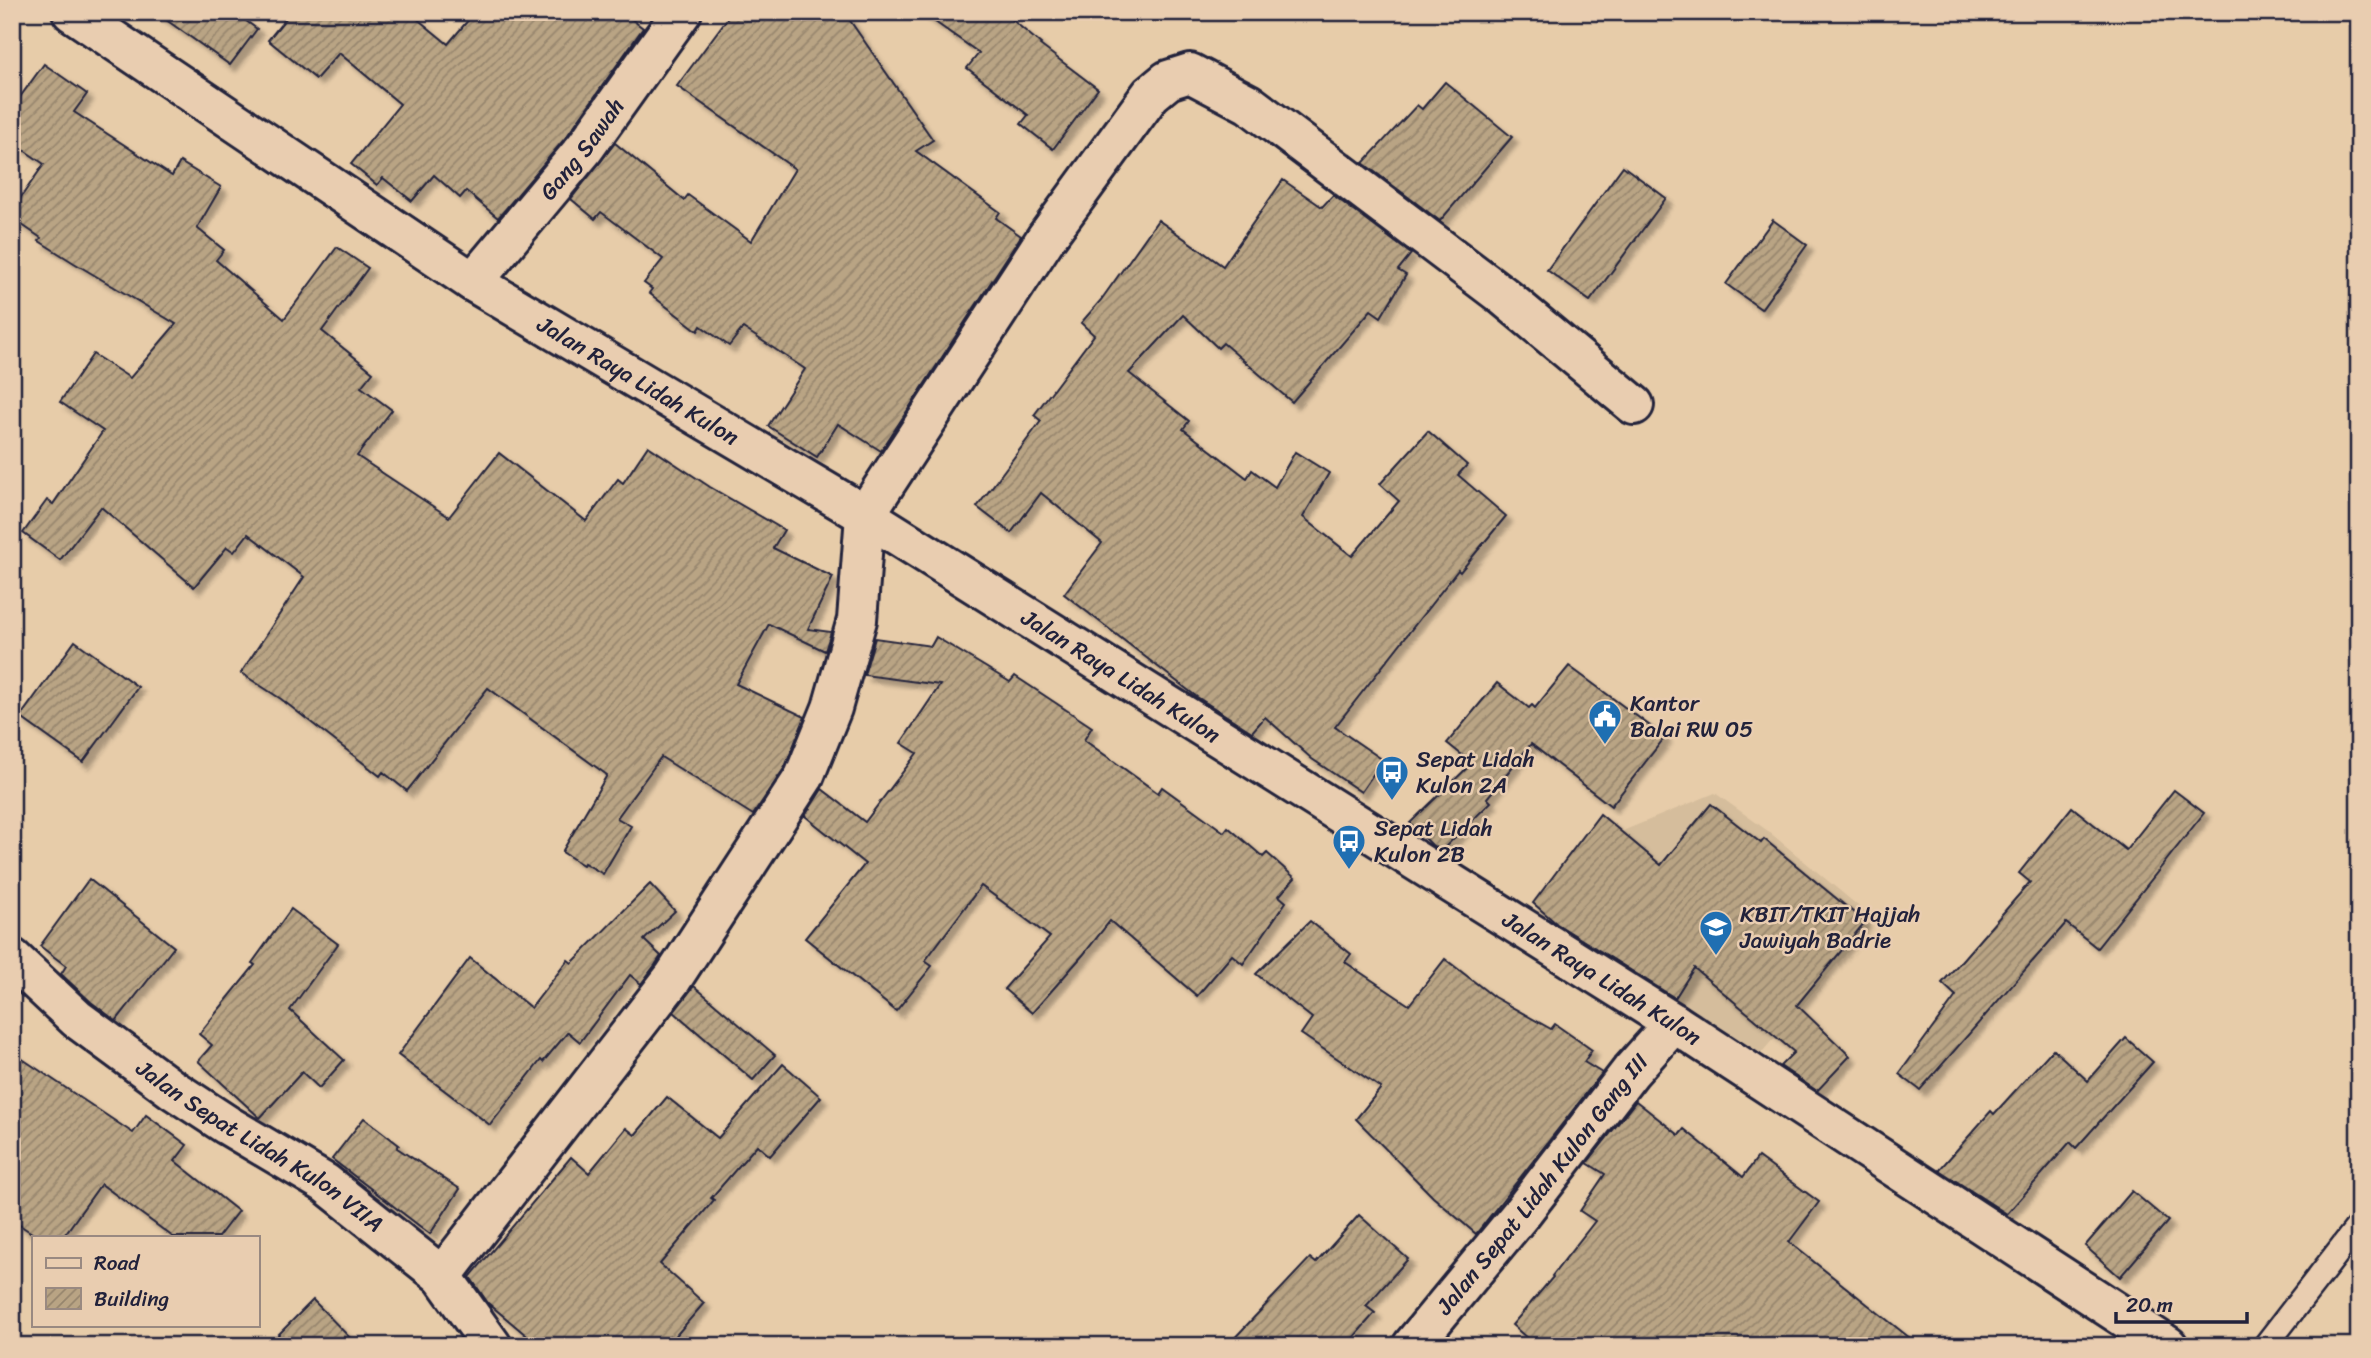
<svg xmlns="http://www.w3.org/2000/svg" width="2371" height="1358" viewBox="0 0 2371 1358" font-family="Sriracha,sans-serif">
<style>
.built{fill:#d5bd9c}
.building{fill:url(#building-hatch);stroke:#22223b;stroke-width:2;filter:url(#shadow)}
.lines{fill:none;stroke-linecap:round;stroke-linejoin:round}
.service-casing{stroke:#22223b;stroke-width:28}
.minor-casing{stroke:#22223b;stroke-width:44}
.secondary-casing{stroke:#22223b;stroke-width:44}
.service{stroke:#e9cdb0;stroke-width:23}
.minor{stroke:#e9cdb0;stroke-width:38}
.secondary{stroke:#e9cdb0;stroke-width:38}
.labels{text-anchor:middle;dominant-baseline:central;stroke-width:5;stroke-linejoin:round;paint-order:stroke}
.street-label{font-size:23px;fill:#22223b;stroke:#e9cdb0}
.poi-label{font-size:23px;fill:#22223b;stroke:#e9cdb0;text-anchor:start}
</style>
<defs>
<pattern id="building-hatch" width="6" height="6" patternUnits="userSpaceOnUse" patternTransform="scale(1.75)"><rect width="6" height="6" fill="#b9a484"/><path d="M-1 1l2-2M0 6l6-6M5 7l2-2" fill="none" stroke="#96856d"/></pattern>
<filter id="shadow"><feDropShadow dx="6" dy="6" stdDeviation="2" flood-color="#0004"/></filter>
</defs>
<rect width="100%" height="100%" fill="#e7cca9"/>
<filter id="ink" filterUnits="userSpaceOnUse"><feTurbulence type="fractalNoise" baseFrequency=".0143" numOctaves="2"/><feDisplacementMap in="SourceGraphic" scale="14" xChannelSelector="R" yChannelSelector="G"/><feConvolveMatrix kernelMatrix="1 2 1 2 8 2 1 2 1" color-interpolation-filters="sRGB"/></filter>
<g filter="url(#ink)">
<polygon class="built" points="1715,793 1768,831 1875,920 1751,1065 1543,925 1625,830"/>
<g class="building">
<polygon points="155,12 234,12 257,29 230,65"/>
<polygon points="291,12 409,12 448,44 475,12 622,12 643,28 567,136 498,218 466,191 460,198 434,175 412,201 383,178 377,185 351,164 400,104 339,53 316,79 268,40"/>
<polygon points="732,12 844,12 933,140 916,151 1000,212 996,218 1021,236 881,451 838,424 817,457 768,426 805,369 743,328 729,346 701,326 698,331 649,293 652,289 644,283 663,259 601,212 595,219 571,199 615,143 684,200 688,195 751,241 795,169 677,86"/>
<polygon points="921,12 1003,12 1041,44 1040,45 1098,89 1053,149 1021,124 1028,115 967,68 979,53"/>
<polygon points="44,64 87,94 74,112 172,176 180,162 221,187 197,228 224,250 216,260 284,319 337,247 368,268 322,331 373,372 361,387 392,410 357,456 449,517 499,453 586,521 618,479 623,483 648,446 710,487 784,530 773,548 833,577 808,629 831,632 825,651 769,624 736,684 805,717 785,767 753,815 661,757 617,818 631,826 603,874 584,863 583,865 562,852 607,775 488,688 407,791 383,772 380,776 281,699 241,673 304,577 248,534 234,552 227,547 194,587 101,507 60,560 23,533 47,500 53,504 103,431 60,402 93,354 130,378 176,324 74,263 39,241 41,238 12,218 12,210 44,164 12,142 12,108"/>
<polygon points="1445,82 1512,137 1440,221 1363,163 1417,105 1422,109"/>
<polygon points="1623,166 1666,198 1590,301 1547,270"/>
<polygon points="1283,180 1322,207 1333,195 1411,254 1398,270 1406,275 1381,317 1371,310 1292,402 1223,343 1218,348 1183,315 1129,373 1189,421 1183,429 1247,478 1252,470 1275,487 1295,452 1329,473 1303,517 1352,556 1399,501 1380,484 1428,431 1467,465 1458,475 1506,516 1460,572 1458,570 1335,727 1383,760 1361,792 1312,759 1265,717 1252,732 1197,697 1064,594 1102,543 1041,493 1011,533 977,507 1041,421 1034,415 1094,335 1081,323 1101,300 1158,220 1223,266"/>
<polygon points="1773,220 1807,245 1761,309 1726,284"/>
<polygon points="936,637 1010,682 1015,676 1092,727 1084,740 1158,793 1162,787 1224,832 1228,827 1263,857 1267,853 1295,878 1279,896 1286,902 1243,964 1232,955 1197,996 1110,921 1083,955 1032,1013 1004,989 1050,937 981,886 925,961 932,966 896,1011 805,938 865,864 805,816 822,789 865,822 917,753 901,743 940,685 864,675 875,638 931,646"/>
<polygon points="75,641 138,687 83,762 20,717"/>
<polygon points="1569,666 1665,737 1611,806 1531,744 1487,798 1491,802 1441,851 1432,845 1410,823 1472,763 1447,743 1497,683 1529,708 1532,705 1535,708"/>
<polygon points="2174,790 2204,813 2097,948 2066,923 1920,1090 1899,1074 1956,996 1942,983 2030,882 2019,873 2072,807 2126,850"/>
<polygon points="1711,804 1761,843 1764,839 1865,922 1797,1005 1850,1056 1817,1091 1780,1066 1794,1052 1694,968 1675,998 1557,924 1533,903 1600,814 1661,865"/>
<polygon points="89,879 174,947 116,1021 91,1002 61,974 66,966 40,946"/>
<polygon points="650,884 675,911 644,940 661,956 655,965 641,984 630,975 580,1042 568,1032 543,1062 541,1060 490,1125 398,1055 470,958 531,1008 568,960 572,963"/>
<polygon points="291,909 338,944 290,1010 344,1060 319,1088 302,1072 260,1118 198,1061 212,1045 199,1034 255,965 252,963"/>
<polygon points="1310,921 1351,954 1345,962 1409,1005 1445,959 1494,997 1551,1029 1555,1024 1592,1050 1584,1062 1602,1073 1476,1234 1433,1197 1356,1119 1381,1088 1301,1034 1312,1018 1256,974"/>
<polygon points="694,986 775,1055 753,1080 674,1012"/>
<polygon points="2126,1038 2153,1062 2076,1148 2070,1142 2007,1214 1939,1170 1991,1111 1994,1114 2053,1049 2088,1081"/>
<polygon points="12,1052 133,1133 146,1115 187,1145 175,1161 238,1211 218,1237 173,1237 101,1184 63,1237 38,1237 12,1220"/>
<polygon points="783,1064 821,1097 770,1156 757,1145 711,1198 714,1200 660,1264 704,1303 667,1346 539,1346 488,1303 470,1277 571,1157 589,1173 626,1128 635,1135 667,1097 718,1138"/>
<polygon points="1636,1101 1679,1135 1684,1129 1743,1177 1758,1157 1819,1202 1789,1242 1920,1346 1536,1346 1512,1325 1553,1277 1552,1276 1595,1221 1580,1211 1605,1174 1587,1163"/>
<polygon points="364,1118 399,1145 397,1148 460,1189 430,1234 332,1159"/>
<polygon points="2132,1191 2168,1221 2120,1277 2085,1246"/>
<polygon points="1359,1215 1408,1259 1366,1306 1375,1313 1346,1346 1227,1346 1310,1258 1316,1263"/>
<polygon points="313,1300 358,1346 267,1346"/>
</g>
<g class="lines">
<defs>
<polyline id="service" points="2265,1346 2359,1225"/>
<g id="minor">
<path id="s1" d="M 473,282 L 584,149 L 682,12"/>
<path id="s2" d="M 12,958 L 77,1019 L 172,1089 L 227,1125 L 325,1183 L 442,1276 L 492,1346"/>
<polyline points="442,1276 673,978 804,777 832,708 857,620 865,515 1046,238 1151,94 1168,80 1190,73 1249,104 1502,295 1634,405"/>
<path id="s3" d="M 1412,1346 L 1520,1215 L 1631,1071 L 1674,1023"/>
</g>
<g id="secondary">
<path id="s4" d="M 72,12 L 473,282 L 865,515 L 1674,1023 L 2168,1346"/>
</g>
</defs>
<use href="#service" class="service-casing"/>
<use href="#minor" class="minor-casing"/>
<use href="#secondary" class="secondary-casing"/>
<use href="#service" class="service"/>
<use href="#minor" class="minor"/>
<use href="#secondary" class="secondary"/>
</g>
</g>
<defs>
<symbol id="civic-pin" viewBox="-11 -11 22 30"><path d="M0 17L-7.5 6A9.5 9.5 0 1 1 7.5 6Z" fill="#1f6fb2" stroke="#e9cdb0"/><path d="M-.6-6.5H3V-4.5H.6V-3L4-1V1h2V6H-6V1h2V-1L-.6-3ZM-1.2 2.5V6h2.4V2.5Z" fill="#fff"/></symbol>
<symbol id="bus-pin" viewBox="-11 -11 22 30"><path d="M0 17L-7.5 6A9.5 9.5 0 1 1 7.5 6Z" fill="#1f6fb2" stroke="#e9cdb0"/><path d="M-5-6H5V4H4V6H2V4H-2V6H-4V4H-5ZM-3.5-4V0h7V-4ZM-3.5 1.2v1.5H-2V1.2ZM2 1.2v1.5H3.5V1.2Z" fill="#fff"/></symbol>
<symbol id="school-pin" viewBox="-11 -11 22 30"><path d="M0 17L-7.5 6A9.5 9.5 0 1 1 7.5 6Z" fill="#1f6fb2" stroke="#e9cdb0"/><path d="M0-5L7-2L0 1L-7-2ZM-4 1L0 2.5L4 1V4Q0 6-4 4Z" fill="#fff"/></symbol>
</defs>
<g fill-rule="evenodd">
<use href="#civic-pin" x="1586" y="697" width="38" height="52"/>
<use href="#bus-pin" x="1373" y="753" width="38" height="52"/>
<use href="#bus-pin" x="1330" y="822" width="38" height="52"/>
<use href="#school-pin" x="1697" y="908" width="38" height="52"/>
</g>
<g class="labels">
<g class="street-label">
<text stroke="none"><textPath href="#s1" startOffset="172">Gang Sawah</textPath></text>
<text stroke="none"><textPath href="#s4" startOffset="676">Jalan Raya Lidah Kulon</textPath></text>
<text stroke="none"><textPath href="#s4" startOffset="1242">Jalan Raya Lidah Kulon</textPath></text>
<text stroke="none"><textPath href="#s4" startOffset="1810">Jalan Raya Lidah Kulon</textPath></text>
<text stroke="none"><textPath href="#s2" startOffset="312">Jalan Sepat Lidah Kulon VIIA</textPath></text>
<text stroke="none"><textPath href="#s3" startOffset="208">Jalan Sepat Lidah Kulon Gang III</textPath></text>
</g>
<g class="poi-label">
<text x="1630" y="703">Kantor<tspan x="1630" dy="26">Balai RW 05</tspan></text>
<text x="1416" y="759">Sepat Lidah<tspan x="1416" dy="26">Kulon 2A</tspan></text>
<text x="1374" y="828">Sepat Lidah<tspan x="1374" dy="26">Kulon 2B</tspan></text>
<text x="1740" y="914">KBIT/TKIT Hajjah<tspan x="1740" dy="26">Jawiyah Badrie</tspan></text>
</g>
</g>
<rect width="2371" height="1358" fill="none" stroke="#e9cdb0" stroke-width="42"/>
<rect x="21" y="21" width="2329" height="1316" fill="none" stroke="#22223b" stroke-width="2.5" filter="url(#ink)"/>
<rect x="32" y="1236" width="228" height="91" fill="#e9cdb0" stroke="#998981" stroke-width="2"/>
<rect x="46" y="1258" width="35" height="10" fill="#e9cdb0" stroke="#998981" stroke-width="2"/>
<text x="94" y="1270" font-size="21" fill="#22223b">Road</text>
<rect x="46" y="1288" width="35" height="21" fill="url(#building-hatch)" stroke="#998981" stroke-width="2"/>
<text x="94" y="1306" font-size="21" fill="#22223b">Building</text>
<path d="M2116 1312v10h131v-10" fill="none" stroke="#22223b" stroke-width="3.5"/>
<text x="2126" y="1312" font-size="21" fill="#22223b" stroke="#e9cdb0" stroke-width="5" paint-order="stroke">20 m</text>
</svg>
